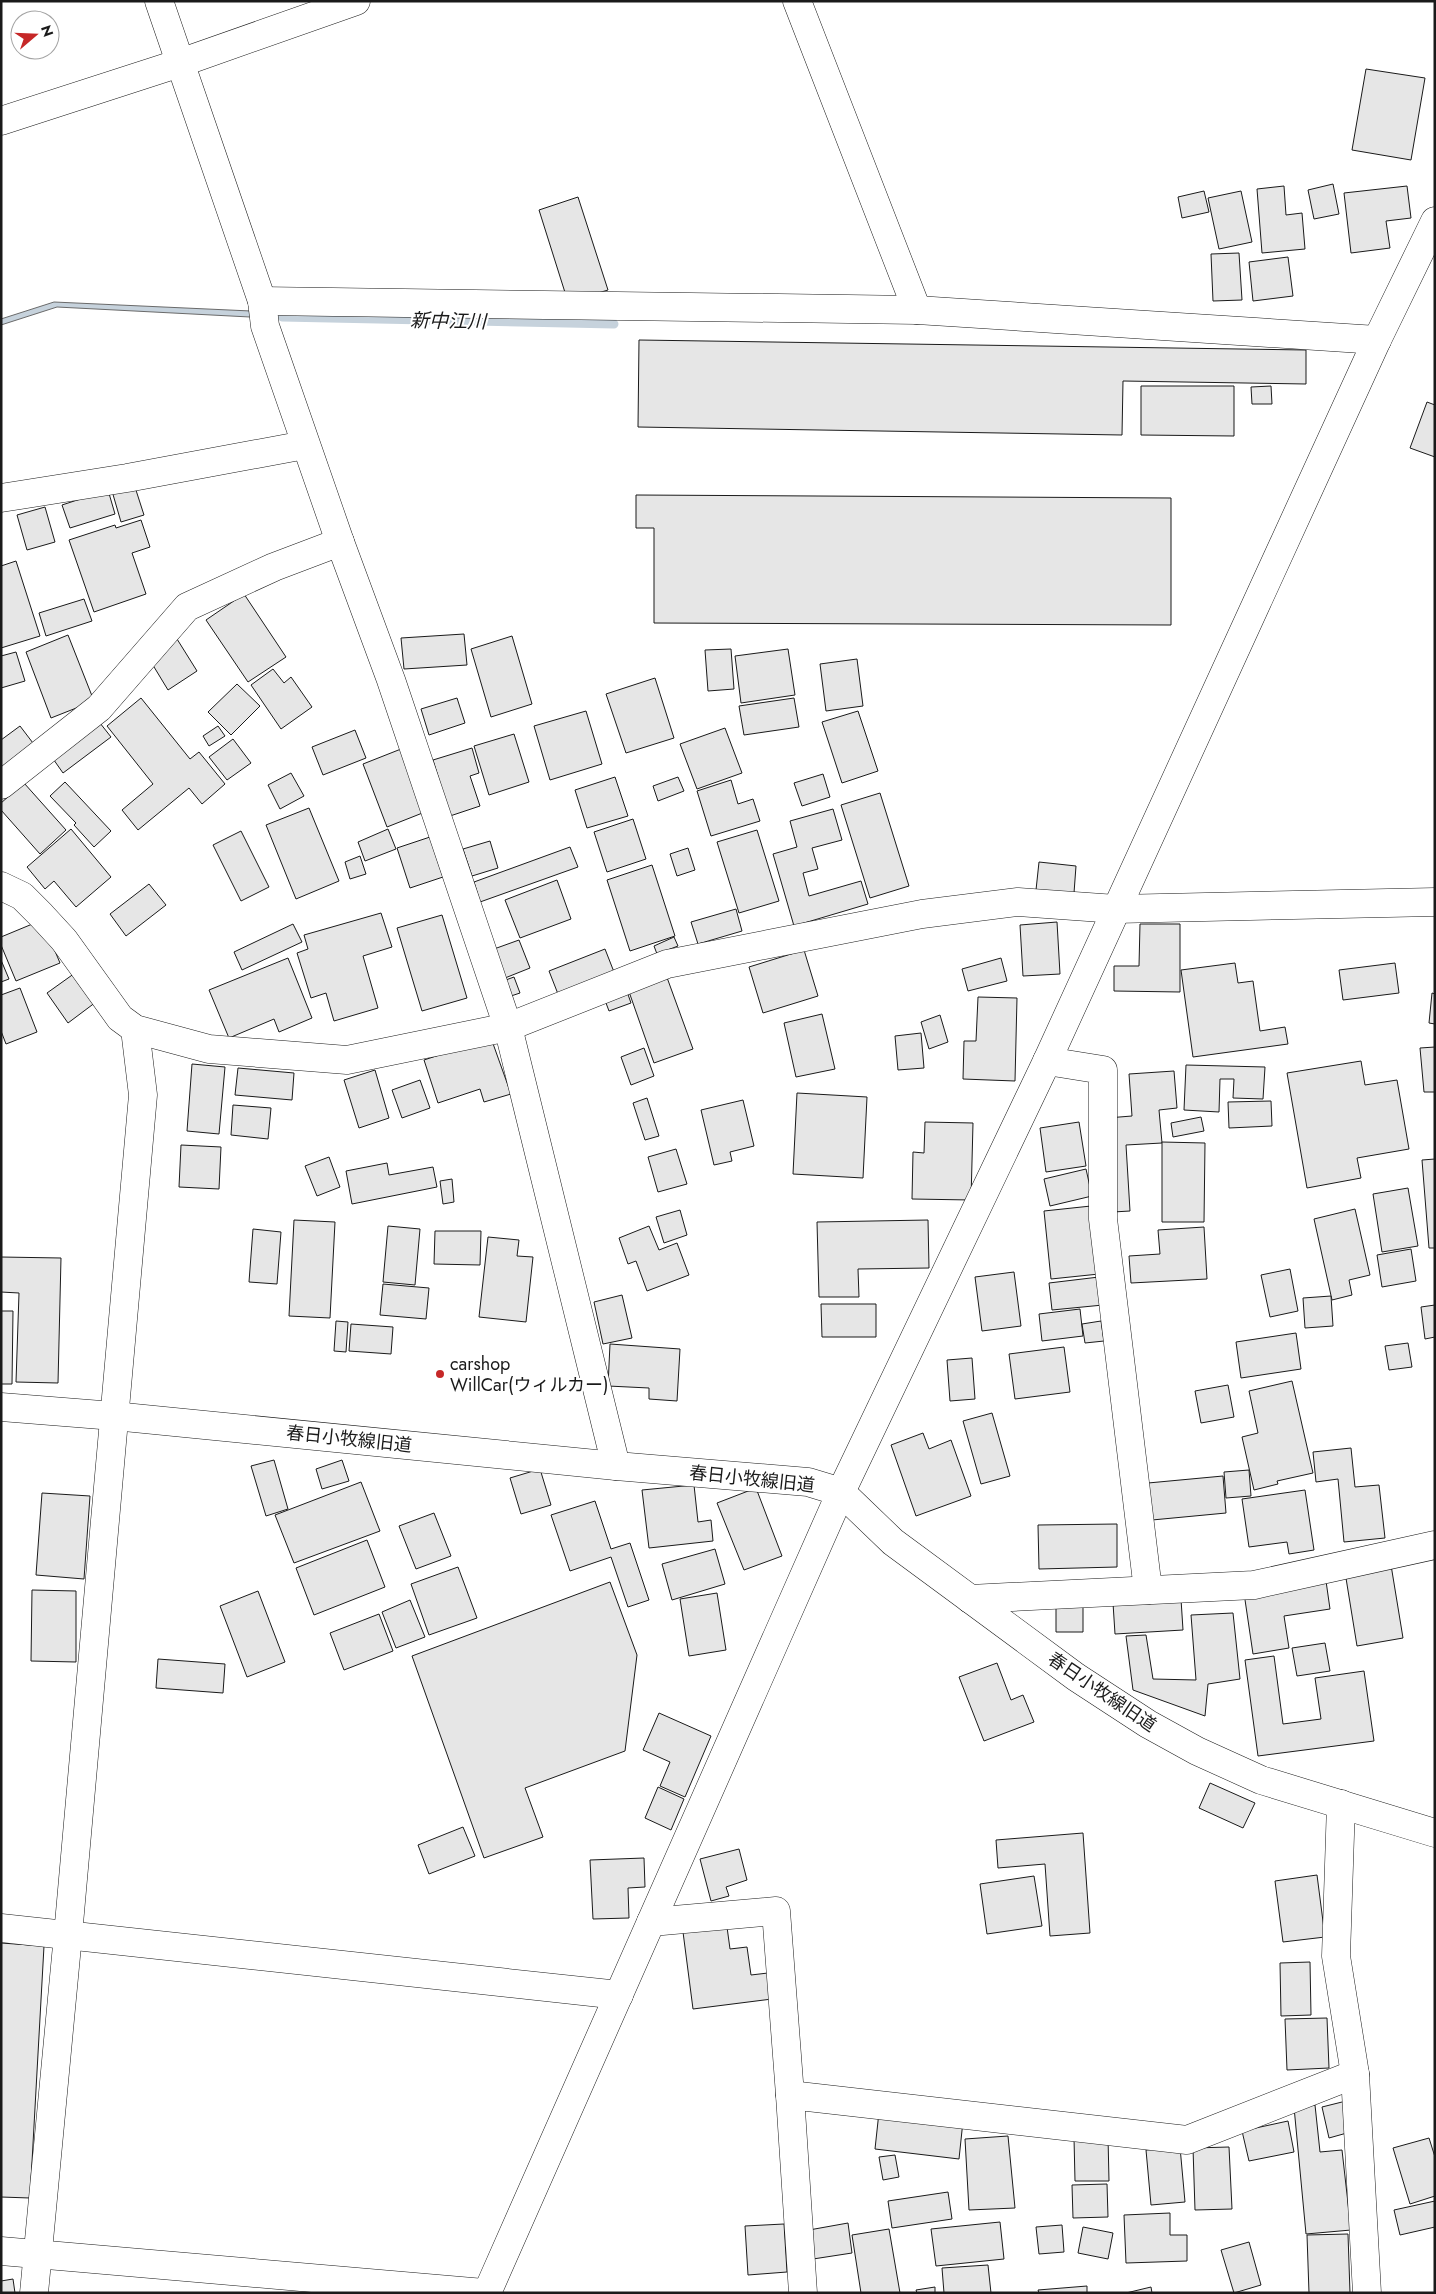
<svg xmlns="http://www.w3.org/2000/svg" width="1436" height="2294" viewBox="0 0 1436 2294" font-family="Jost,'Noto Sans JP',sans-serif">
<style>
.water{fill:#c6d2dc;stroke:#6a6a6a}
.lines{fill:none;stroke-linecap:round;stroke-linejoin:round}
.stream{stroke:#c6d2dc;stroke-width:9}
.building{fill:#e6e6e6;stroke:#1a1a1a}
.street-casing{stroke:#1a1a1a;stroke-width:29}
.secondary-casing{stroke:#1a1a1a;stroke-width:29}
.street{stroke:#fff;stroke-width:28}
.secondary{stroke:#fff;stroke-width:28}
.poi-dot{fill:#c62828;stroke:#fff;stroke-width:2}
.labels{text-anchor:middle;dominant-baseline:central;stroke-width:4;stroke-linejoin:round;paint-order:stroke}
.poi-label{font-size:18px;fill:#1a1a1a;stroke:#fff;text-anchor:start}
.street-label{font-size:18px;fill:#1a1a1a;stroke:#fff}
.water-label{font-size:19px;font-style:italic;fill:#1a1a1a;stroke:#fff}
</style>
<rect width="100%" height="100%" fill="#fff"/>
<polygon class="water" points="54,302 251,311 250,317 57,307 1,325 1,319"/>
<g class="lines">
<polyline class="stream" points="282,317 614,324"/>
</g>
<g class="building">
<polygon points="1366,69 1425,78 1411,160 1352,150"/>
<polygon points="1333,184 1339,214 1314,219 1308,190"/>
<polygon points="1284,186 1286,215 1302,213 1305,249 1262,253 1257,189"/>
<polygon points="1407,186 1411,218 1386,221 1390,248 1351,253 1344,193"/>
<polygon points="1204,191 1209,212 1182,218 1178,197"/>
<polygon points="1241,191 1252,242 1219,249 1208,198"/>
<polygon points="578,197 608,290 568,302 539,210"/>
<polygon points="1239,253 1242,300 1213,301 1211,254"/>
<polygon points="1288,257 1293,296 1253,301 1249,262"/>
<polygon points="639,340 1306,350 1306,384 1123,381 1122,435 638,427"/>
<polygon points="1141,386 1234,386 1234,436 1141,435"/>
<polygon points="1271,386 1272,404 1252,404 1251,387"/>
<polygon points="1427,402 1435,405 1435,457 1410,448"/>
<polygon points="134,484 144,515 121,522 112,491"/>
<polygon points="108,490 115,514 70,528 62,505"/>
<polygon points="636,495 1171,498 1171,625 654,623 654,528 636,528"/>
<polygon points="45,507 55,542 27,550 17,515"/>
<polygon points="141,520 150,547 132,553 146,594 94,612 69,540 115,525 116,528"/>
<polygon points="16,561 40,636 1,648 1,566"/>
<polygon points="244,594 286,657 248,682 206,620"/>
<polygon points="84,599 92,621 46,636 39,613"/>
<polygon points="464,634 467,665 404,669 401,638"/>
<polygon points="68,635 94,701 51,718 26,652"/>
<polygon points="512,636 532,704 491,717 471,649"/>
<polygon points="177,639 197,671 168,690 148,657"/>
<polygon points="731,649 734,689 708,691 705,650"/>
<polygon points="788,649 795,695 741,703 735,656"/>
<polygon points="16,652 25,681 1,688 1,656"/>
<polygon points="857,659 863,706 826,711 820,664"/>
<polygon points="273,669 284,683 291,677 312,707 281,729 251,685"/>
<polygon points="655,678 674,738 626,753 606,694"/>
<polygon points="237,684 260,706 231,735 208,712"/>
<polygon points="141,698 190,759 199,752 225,784 202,804 189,788 138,830 122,810 153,784 107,726"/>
<polygon points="457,698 465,723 429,735 421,709"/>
<polygon points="794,698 799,727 744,735 739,706"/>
<polygon points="586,711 602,764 550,780 534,726"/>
<polygon points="858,711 878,771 842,783 822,722"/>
<polygon points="96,718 111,737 63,773 49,753"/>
<polygon points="20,726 36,747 1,774 1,740"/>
<polygon points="218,726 225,736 209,746 203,736"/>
<polygon points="725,728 742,773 697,789 680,744"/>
<polygon points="355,730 366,758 323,775 312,747"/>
<polygon points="514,734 529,782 489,795 474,746"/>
<polygon points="233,739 251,763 227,780 209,757"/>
<polygon points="472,748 479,773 470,776 480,806 450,816 433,760"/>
<polygon points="401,749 425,812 387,827 363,764"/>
<polygon points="291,773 304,796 280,809 268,785"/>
<polygon points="823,774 830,797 802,806 794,783"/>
<polygon points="615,777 628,816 587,828 575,790"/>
<polygon points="678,777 684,791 658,801 653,786"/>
<polygon points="731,780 738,804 753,799 760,821 711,836 697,791"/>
<polygon points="65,782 111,831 94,847 74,825 76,823 50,796"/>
<polygon points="24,783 66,830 40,854 1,810 1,803"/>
<polygon points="880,793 909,886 870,898 841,805"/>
<polygon points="309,808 339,881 296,899 266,825"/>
<polygon points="833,809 842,840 812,848 818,869 803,873 809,896 861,881 868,904 794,926 773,854 797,847 790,821"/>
<polygon points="633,819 646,859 607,872 594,832"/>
<polygon points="71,829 111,877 76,907 54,881 45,889 27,867"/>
<polygon points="388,829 396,849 365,861 358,842"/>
<polygon points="757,830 779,901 739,913 717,842"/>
<polygon points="241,831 269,887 241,901 213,845"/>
<polygon points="430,837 443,877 410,888 397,848"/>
<polygon points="490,841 498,868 472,876 463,849"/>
<polygon points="570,847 578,867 480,902 474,882"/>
<polygon points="688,848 695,870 677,876 670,854"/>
<polygon points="360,856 366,874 350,879 345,862"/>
<polygon points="1039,862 1076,866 1074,893 1036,890"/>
<polygon points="652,865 675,936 630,951 607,880"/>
<polygon points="557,880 571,919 520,938 505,900"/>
<polygon points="149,884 166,905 126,936 110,914"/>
<polygon points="736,909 742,931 698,944 691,922"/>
<polygon points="381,913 392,947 363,956 378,1008 334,1021 326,993 311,998 297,953 308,949 304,935"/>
<polygon points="442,915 467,998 422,1011 397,928"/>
<polygon points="42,920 60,963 16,981 1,945 1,937"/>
<polygon points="1057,922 1060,974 1023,976 1020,925"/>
<polygon points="293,924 302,942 242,970 234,952"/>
<polygon points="1140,924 1180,924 1180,992 1114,991 1114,966 1139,966"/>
<polygon points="674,937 678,946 657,954 654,946"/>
<polygon points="519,940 530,968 505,978 494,949"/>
<polygon points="605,949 614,972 558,994 549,971"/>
<polygon points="804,950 818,996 763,1013 749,967"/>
<polygon points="288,958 312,1018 279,1032 274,1019 229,1038 209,990"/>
<polygon points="1001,958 1007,981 968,991 962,969"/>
<polygon points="1,960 9,979 1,982"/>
<polygon points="1235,963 1238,983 1253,981 1260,1031 1285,1027 1288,1044 1193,1057 1181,970"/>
<polygon points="1395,963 1399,993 1343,1000 1339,970"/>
<polygon points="665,972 693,1049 654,1063 627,986"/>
<polygon points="75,973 96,1002 68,1023 47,993"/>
<polygon points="514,977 520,993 508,997 503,981"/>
<polygon points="625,986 631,1003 609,1011 603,995"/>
<polygon points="20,988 37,1032 6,1044 1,1031 1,995"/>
<polygon points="1432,993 1435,994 1435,1024 1429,1023"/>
<polygon points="978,997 1017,998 1015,1081 963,1079 964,1041 976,1041"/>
<polygon points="822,1014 835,1069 796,1077 784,1023"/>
<polygon points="940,1015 948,1042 929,1049 921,1022"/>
<polygon points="921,1033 924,1068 898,1070 895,1036"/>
<polygon points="491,1038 511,1094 484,1102 480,1089 438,1103 424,1060"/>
<polygon points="1435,1047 1435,1092 1424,1092 1420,1048"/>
<polygon points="644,1048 654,1076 631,1085 621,1057"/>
<polygon points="1361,1061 1365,1085 1397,1080 1409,1149 1357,1158 1361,1178 1307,1188 1287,1073"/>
<polygon points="192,1064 225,1067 219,1134 187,1131"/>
<polygon points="1186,1065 1265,1067 1263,1099 1233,1098 1234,1079 1220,1079 1219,1112 1184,1110"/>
<polygon points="238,1068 294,1073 292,1100 235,1095"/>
<polygon points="375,1070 389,1118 359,1128 344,1080"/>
<polygon points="1174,1071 1177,1108 1159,1110 1162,1143 1126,1145 1130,1211 1113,1212 1107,1118 1132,1116 1129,1074"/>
<polygon points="420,1080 430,1108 402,1118 392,1090"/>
<polygon points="797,1093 867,1097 863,1178 793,1174"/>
<polygon points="647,1098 659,1136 645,1140 633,1103"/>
<polygon points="743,1100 754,1146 730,1152 732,1161 714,1165 701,1110"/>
<polygon points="1271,1101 1272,1126 1229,1128 1228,1102"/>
<polygon points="233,1105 271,1108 268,1139 231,1135"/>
<polygon points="1201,1117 1204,1131 1173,1137 1171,1123"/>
<polygon points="925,1122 973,1123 971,1200 912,1199 913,1152 924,1153"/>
<polygon points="1079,1122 1086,1166 1046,1172 1040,1128"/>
<polygon points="1162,1142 1205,1143 1204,1222 1162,1222"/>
<polygon points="181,1145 221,1147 219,1189 179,1187"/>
<polygon points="676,1149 687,1184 658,1192 648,1157"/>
<polygon points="329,1157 340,1187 317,1196 305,1166"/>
<polygon points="1435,1159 1435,1248 1429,1248 1422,1160"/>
<polygon points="387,1163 389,1175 433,1167 437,1187 352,1204 346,1171"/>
<polygon points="1086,1169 1092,1196 1050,1206 1044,1179"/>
<polygon points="452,1179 454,1202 443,1204 440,1181"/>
<polygon points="1408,1188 1418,1246 1382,1252 1373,1194"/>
<polygon points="1091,1206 1099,1274 1051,1279 1044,1211"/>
<polygon points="1355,1209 1370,1275 1349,1280 1352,1295 1332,1300 1314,1219"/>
<polygon points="680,1210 687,1235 664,1243 656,1217"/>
<polygon points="294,1220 335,1222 330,1318 289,1316"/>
<polygon points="928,1220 929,1268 858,1269 859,1297 819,1297 817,1222"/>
<polygon points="388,1226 420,1229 415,1285 383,1282"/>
<polygon points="649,1226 659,1250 677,1243 689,1275 647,1291 636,1261 628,1264 619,1238"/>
<polygon points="1204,1227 1207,1279 1131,1283 1129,1256 1160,1254 1158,1230"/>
<polygon points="253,1229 281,1232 277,1284 249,1282"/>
<polygon points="435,1231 481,1231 480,1265 434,1264"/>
<polygon points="488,1237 519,1240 517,1256 533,1257 526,1322 479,1317"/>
<polygon points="1411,1249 1416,1281 1382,1287 1377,1255"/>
<polygon points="1,1257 61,1258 58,1383 16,1382 19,1293 1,1292"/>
<polygon points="1290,1269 1298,1311 1270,1317 1261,1275"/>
<polygon points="1014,1272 1021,1326 982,1331 975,1277"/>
<polygon points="1099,1277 1103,1305 1052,1310 1049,1283"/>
<polygon points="383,1284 429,1288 426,1319 380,1315"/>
<polygon points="622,1295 632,1338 603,1344 594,1302"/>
<polygon points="1331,1296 1333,1326 1305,1328 1303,1298"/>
<polygon points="821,1304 876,1304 876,1337 822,1337"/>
<polygon points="1435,1305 1435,1337 1425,1339 1421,1307"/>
<polygon points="1080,1309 1083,1336 1042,1341 1039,1314"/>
<polygon points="1,1311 13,1311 12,1384 1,1384"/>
<polygon points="336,1321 348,1322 346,1352 334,1351"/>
<polygon points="1101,1321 1104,1341 1085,1343 1082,1324"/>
<polygon points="351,1324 393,1327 391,1354 349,1351"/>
<polygon points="1296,1333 1301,1369 1241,1378 1236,1342"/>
<polygon points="1408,1343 1412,1367 1389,1370 1385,1346"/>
<polygon points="610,1344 680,1349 677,1401 649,1399 649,1388 608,1386"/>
<polygon points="1064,1347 1070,1392 1015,1399 1009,1354"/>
<polygon points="972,1358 975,1399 950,1401 947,1360"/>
<polygon points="1292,1381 1313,1473 1277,1481 1278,1484 1254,1490 1242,1437 1258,1433 1249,1391"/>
<polygon points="1228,1385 1234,1417 1201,1423 1195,1391"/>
<polygon points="992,1413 1010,1476 981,1484 963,1421"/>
<polygon points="923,1433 929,1449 951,1440 971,1496 916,1516 891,1445"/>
<polygon points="1351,1448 1355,1487 1379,1485 1385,1538 1344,1542 1338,1479 1316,1482 1313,1452"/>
<polygon points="274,1460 288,1509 266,1516 251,1466"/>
<polygon points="342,1460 349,1481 322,1489 316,1469"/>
<polygon points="540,1469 551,1505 521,1514 510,1478"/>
<polygon points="1249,1470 1251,1496 1226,1498 1224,1472"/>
<polygon points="1223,1476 1226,1513 1152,1520 1148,1483"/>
<polygon points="361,1482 380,1531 294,1563 275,1515"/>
<polygon points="694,1485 698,1522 711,1520 713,1541 649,1548 642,1490"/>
<polygon points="756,1488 782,1556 744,1570 717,1503"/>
<polygon points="1305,1490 1314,1550 1289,1554 1287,1542 1249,1547 1242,1499"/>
<polygon points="42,1493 90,1496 84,1579 36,1575"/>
<polygon points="595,1501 611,1549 630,1543 649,1600 628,1607 611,1557 570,1571 551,1515"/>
<polygon points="434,1513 451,1556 416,1569 399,1526"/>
<polygon points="1117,1524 1117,1567 1039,1569 1038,1525"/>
<polygon points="367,1540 385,1587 314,1615 296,1568"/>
<polygon points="715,1549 725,1584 672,1600 662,1564"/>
<polygon points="1391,1565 1403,1638 1357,1646 1345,1572"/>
<polygon points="458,1567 477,1618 429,1635 411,1584"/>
<polygon points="1326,1581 1330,1609 1284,1616 1289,1648 1253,1654 1244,1593"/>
<polygon points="610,1582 637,1655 625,1751 525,1788 543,1837 484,1858 412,1656"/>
<polygon points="32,1590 76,1591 76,1662 31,1661"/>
<polygon points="258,1591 285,1662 247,1677 220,1606"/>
<polygon points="717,1593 726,1650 689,1656 680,1599"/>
<polygon points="1181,1599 1183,1630 1115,1634 1113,1603"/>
<polygon points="410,1600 425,1637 396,1648 382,1612"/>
<polygon points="1056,1602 1083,1603 1083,1632 1056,1632"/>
<polygon points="1233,1613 1240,1679 1208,1684 1205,1716 1133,1690 1126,1636 1146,1635 1153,1679 1196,1680 1191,1615"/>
<polygon points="379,1614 393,1651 344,1670 330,1633"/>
<polygon points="1325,1643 1330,1671 1297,1676 1292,1648"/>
<polygon points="1274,1656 1283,1724 1321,1719 1315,1678 1364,1671 1374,1741 1258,1756 1245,1660"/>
<polygon points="158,1659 225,1664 223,1693 156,1688"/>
<polygon points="997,1663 1011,1700 1023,1695 1034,1722 984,1741 959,1677"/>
<polygon points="659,1713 711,1736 685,1797 660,1786 670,1762 643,1750"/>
<polygon points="1210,1783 1255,1803 1243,1828 1199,1808"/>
<polygon points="658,1787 684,1799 671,1830 645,1818"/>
<polygon points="463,1827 475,1856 429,1874 418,1845"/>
<polygon points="1083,1833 1090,1933 1050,1936 1045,1864 998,1868 996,1840"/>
<polygon points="739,1849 747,1880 726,1887 729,1896 711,1901 700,1859"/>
<polygon points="644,1858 645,1887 628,1888 629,1918 593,1919 590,1860"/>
<polygon points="1317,1875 1325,1937 1283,1942 1275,1881"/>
<polygon points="1034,1876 1042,1926 987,1934 980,1884"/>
<polygon points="727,1927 730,1949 747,1947 751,1975 768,1973 772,1999 693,2009 683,1932"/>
<polygon points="1,1943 44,1946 30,2198 1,2197"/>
<polygon points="1310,1962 1311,2015 1281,2016 1280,1963"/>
<polygon points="1327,2018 1329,2068 1287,2070 1285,2019"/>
<polygon points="1346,2101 1354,2131 1329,2138 1322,2107"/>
<polygon points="1315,2105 1320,2152 1342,2150 1351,2230 1306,2234 1294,2107"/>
<polygon points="879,2112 963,2121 959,2159 875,2149"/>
<polygon points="1288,2121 1294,2152 1249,2161 1242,2131"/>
<polygon points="1008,2136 1015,2208 969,2210 965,2139"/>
<polygon points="1108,2137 1109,2181 1075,2181 1074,2138"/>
<polygon points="1429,2138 1435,2157 1435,2196 1410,2204 1393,2148"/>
<polygon points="1180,2147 1185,2202 1151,2205 1146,2150"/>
<polygon points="1229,2147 1232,2209 1195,2210 1193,2148"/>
<polygon points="895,2155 899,2177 883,2180 879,2157"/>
<polygon points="1107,2184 1108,2217 1073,2218 1072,2185"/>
<polygon points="948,2192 952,2219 892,2228 888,2201"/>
<polygon points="1435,2201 1435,2227 1400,2235 1394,2210"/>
<polygon points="1170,2213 1170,2235 1187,2235 1187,2261 1126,2263 1124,2215"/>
<polygon points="1000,2222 1004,2259 936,2266 931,2229"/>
<polygon points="848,2223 852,2253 813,2259 809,2230"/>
<polygon points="784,2224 787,2272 748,2275 745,2226"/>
<polygon points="1062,2225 1064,2252 1039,2254 1036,2227"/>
<polygon points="1083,2227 1113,2233 1108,2259 1078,2253"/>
<polygon points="889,2229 900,2293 861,2293 852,2235"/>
<polygon points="1348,2234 1350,2293 1309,2293 1307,2235"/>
<polygon points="1249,2242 1261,2285 1234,2293 1221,2250"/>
<polygon points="988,2265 991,2293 944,2293 942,2268"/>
<polygon points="13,2279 15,2293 1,2293 1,2281"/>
<polygon points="1087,2286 1087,2293 1039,2293 1038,2290"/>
<polygon points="935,2287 935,2293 917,2293 916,2290"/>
<polygon points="1151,2287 1152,2293 1126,2293"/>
</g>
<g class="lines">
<defs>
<g id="street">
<polyline points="159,1 262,301 265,326 340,542 391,680 508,1027 616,1466"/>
<polyline points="797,1 917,310"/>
<polyline points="1,121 180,63 356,1"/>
<polyline points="262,301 917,310 1377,340"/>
<polyline points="1,498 127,478 305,445"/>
<polyline points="1,785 99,708 187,607 274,567 340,542"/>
<polyline points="1,886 22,896 41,915 64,940 120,1018 135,1029 209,1049 347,1060 508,1027 667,964 922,914 1018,902 1116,909 1435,902"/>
<polyline points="1047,1061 1103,1070 1103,1219 1148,1590"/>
<polyline points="970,1599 1254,1585 1435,1545"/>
<polyline points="1341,1804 1336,1956 1355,2074 1367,2293"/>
<polyline points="651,1922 776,1911 790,2095"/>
<polyline points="1,1928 619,1995"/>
<polyline points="1,2251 484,2293"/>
<polyline points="34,2293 68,1935 143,1095 135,1029"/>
<polyline points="803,2293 790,2095 1187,2140 1355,2074"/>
</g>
<g id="secondary">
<polyline points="1,1407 114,1416 616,1466 808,1482 841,1492 893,1542 1076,1677 1148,1724 1197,1751 1261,1780 1435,1833"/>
<polyline points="487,2293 841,1492 1047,1061 1377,340 1435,221"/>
</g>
</defs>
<use href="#street" class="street-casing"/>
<use href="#secondary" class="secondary-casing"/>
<use href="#street" class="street"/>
<use href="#secondary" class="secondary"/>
</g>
<circle class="poi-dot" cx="440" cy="1374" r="5"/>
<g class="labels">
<g class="poi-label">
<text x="450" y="1364">carshop<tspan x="450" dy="21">WillCar(ウィルカー)</tspan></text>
</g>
<g class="street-label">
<text transform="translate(349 1439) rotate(6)">春日小牧線旧道</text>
<text transform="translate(752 1479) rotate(6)">春日小牧線旧道</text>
<text transform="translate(1102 1692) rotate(34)">春日小牧線旧道</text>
</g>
<g class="water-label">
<text transform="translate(448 321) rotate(1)">新中江川</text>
</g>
</g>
<rect width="1436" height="2294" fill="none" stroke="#1a1a1a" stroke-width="5"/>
<g transform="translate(35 35) rotate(71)"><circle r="24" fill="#ffffff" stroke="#a3a3a3"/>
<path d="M0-4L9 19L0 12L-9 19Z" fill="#c62828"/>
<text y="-8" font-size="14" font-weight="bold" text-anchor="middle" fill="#1a1a1a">N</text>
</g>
</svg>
